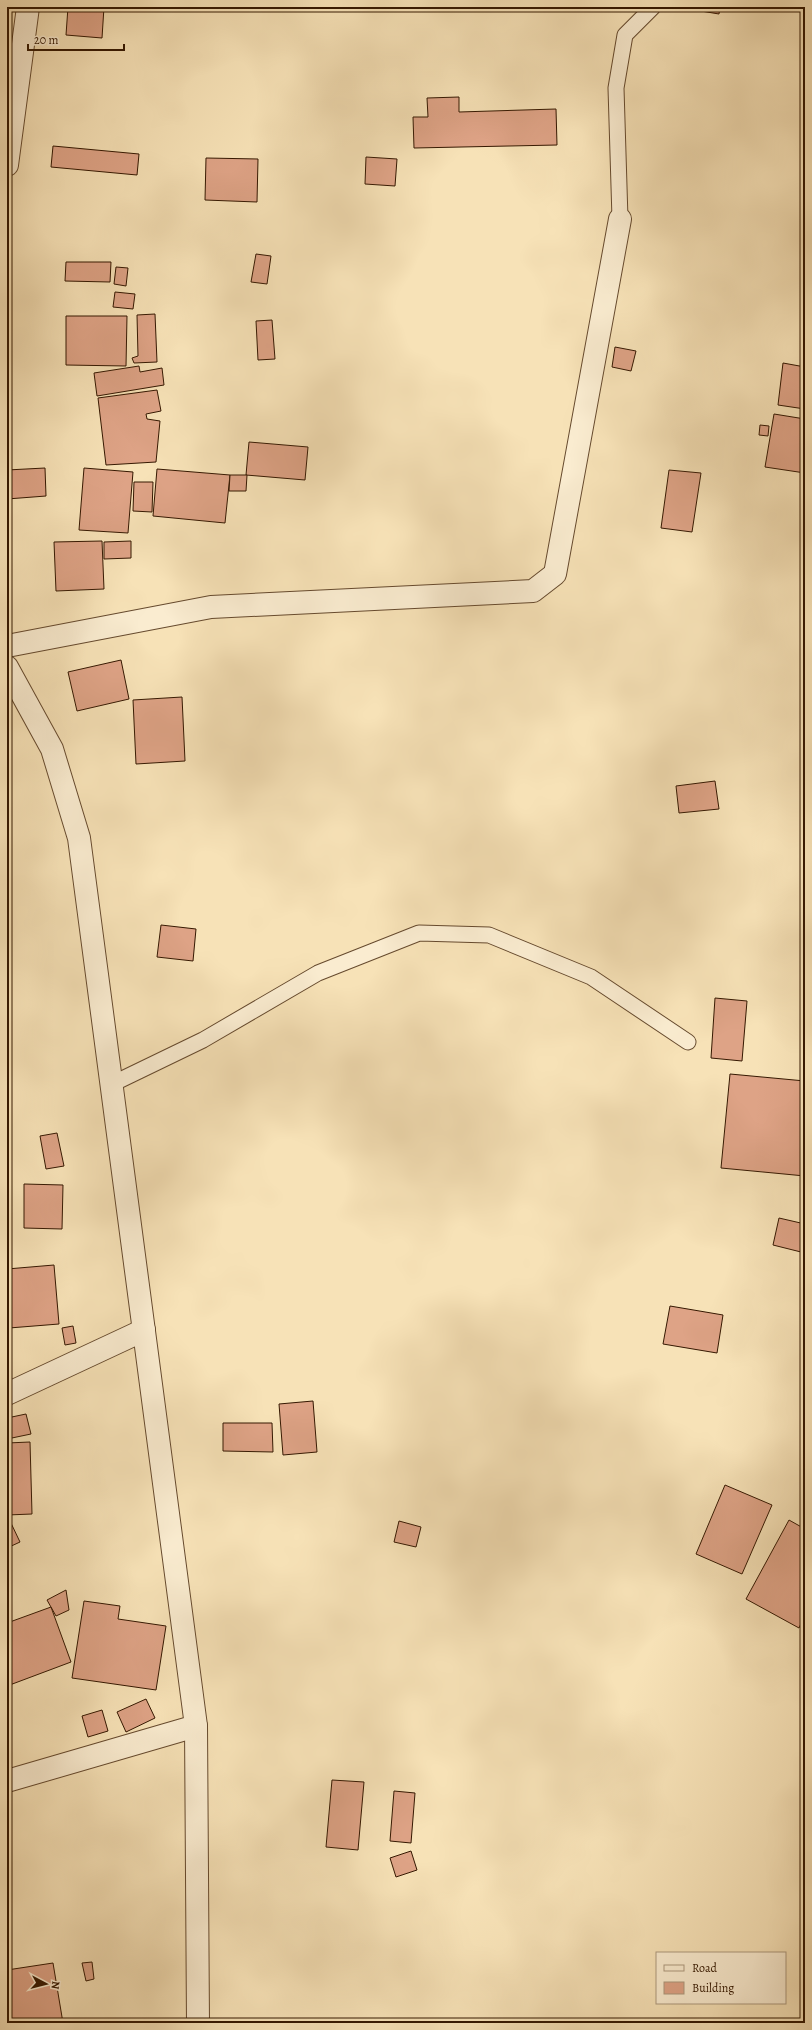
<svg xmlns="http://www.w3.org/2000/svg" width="812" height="2030" viewBox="0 0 812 2030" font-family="Alegreya,serif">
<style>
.building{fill:#dea386;stroke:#351801}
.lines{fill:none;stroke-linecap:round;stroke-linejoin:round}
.service-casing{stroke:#664a2e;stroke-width:17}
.minor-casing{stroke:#664a2e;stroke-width:24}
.service{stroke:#faecd0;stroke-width:15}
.minor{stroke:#faecd0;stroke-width:22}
</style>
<rect width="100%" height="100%" fill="#f7e2b7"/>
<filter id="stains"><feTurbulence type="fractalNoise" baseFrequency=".005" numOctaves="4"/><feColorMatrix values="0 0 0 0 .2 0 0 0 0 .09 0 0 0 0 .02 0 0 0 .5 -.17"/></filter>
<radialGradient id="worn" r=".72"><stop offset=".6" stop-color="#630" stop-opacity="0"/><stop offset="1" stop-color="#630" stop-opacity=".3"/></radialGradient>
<g class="building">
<polygon points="68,7 104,7 102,38 66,35"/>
<polygon points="677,7 720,7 719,14"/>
<polygon points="459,97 459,112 556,109 557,145 414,148 413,117 428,117 427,98"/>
<polygon points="53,146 139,154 137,175 51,167"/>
<polygon points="366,157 397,159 395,186 365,184"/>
<polygon points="206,158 258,159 257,202 205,200"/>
<polygon points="256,254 271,256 267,284 251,282"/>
<polygon points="66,262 111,262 110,282 65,281"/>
<polygon points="116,267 128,268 126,286 114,284"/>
<polygon points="115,292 135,294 133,309 113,307"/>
<polygon points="155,314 157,362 134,363 132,358 138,356 137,315"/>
<polygon points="66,316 127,316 126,366 66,365"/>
<polygon points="272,320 275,359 258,360 256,321"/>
<polygon points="615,347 636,351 631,371 612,367"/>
<polygon points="783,363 805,367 805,409 778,405"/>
<polygon points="139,366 140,372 162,368 164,385 97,396 94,373"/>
<polygon points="157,390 161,411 146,414 147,419 160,421 156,462 106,465 98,398"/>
<polygon points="774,414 805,419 805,473 765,467"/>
<polygon points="760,425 769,426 768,436 759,435"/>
<polygon points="249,442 308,447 305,480 246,475"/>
<polygon points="45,468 46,496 7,499 7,470"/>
<polygon points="84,468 133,472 128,533 79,530"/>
<polygon points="157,469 230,475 225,523 153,516"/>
<polygon points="669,470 701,473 692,532 661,528"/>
<polygon points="230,475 247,475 246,491 229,491"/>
<polygon points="134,482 153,482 152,512 133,511"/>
<polygon points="102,541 104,589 56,591 54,542"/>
<polygon points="131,541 131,558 104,559 104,542"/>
<polygon points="121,660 129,699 77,711 68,672"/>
<polygon points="182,697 185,761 136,764 133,700"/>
<polygon points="715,781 719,809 679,813 676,786"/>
<polygon points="161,925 196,929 193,961 157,957"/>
<polygon points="715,998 747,1001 742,1061 711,1058"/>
<polygon points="730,1074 805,1081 805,1176 721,1168"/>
<polygon points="57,1133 64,1166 46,1169 40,1136"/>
<polygon points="24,1184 63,1185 62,1229 24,1228"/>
<polygon points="779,1218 805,1224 805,1253 773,1245"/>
<polygon points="54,1265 59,1324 9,1328 7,1269"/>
<polygon points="670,1306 723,1315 717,1353 663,1344"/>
<polygon points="73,1326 76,1343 65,1345 62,1328"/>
<polygon points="313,1401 317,1452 283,1455 279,1404"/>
<polygon points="26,1414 31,1434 7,1439 7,1418"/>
<polygon points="223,1423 272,1423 273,1452 223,1451"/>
<polygon points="30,1442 32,1514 7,1515 7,1443"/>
<polygon points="725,1485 772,1505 742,1574 696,1554"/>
<polygon points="789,1520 805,1529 805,1615 799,1628 746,1599"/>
<polygon points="10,1521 20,1542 7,1548 7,1522"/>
<polygon points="399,1521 421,1527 416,1547 394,1542"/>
<polygon points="66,1590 69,1610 56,1616 47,1600"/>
<polygon points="84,1601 120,1606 118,1619 166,1626 156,1690 72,1678"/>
<polygon points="51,1607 71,1662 7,1686 7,1623"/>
<polygon points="146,1699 155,1718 126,1732 117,1712"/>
<polygon points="102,1710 108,1731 88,1737 82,1716"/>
<polygon points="332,1780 364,1782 358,1850 326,1847"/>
<polygon points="394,1791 415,1793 411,1843 390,1841"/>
<polygon points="411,1851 417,1870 396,1877 390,1858"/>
<polygon points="92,1962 94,1979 86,1981 82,1963"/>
<polygon points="53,1963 63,2023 12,2023 7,1993 7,1970"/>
</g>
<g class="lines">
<defs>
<g id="service">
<polyline points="620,219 616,88 625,35 653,7"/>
<polyline points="112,1084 203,1040 318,973 419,933 489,935 591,977 688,1042"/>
</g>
<g id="minor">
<polyline points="7,165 28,7"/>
<polyline points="7,646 211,607 533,591 555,574 620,219"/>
<polyline points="7,667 52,749 79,838 196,1726 198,2023"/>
<polyline points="7,1394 144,1330"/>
<polyline points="7,1781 196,1726"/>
</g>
</defs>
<use href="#service" class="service-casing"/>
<use href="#minor" class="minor-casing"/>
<use href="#service" class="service"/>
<use href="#minor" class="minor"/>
</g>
<rect width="812" height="2030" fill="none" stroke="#f7e2b7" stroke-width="24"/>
<rect x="8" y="8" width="796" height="2014" fill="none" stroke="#351801" stroke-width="2"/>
<rect x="12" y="12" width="788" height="2006" fill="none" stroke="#351801"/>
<rect x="656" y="1952" width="130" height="52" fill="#faecd0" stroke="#ab977d"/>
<rect x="664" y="1965" width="20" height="6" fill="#faecd0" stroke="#ab977d"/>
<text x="692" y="1972" font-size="12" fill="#351801">Road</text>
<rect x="664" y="1982" width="20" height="12" fill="#dea386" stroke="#ab977d"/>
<text x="692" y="1992" font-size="12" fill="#351801">Building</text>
<g transform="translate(46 1984) rotate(97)" stroke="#faecd0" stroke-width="3" paint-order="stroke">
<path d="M0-3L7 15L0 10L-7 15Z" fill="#351801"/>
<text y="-6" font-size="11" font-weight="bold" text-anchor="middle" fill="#351801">N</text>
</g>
<path d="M28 44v6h96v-6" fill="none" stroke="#351801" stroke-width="2"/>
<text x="34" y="44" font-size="12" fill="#351801" stroke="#faecd0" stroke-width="3" paint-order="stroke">20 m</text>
<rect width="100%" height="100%" filter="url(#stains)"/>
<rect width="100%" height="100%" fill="url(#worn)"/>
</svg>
